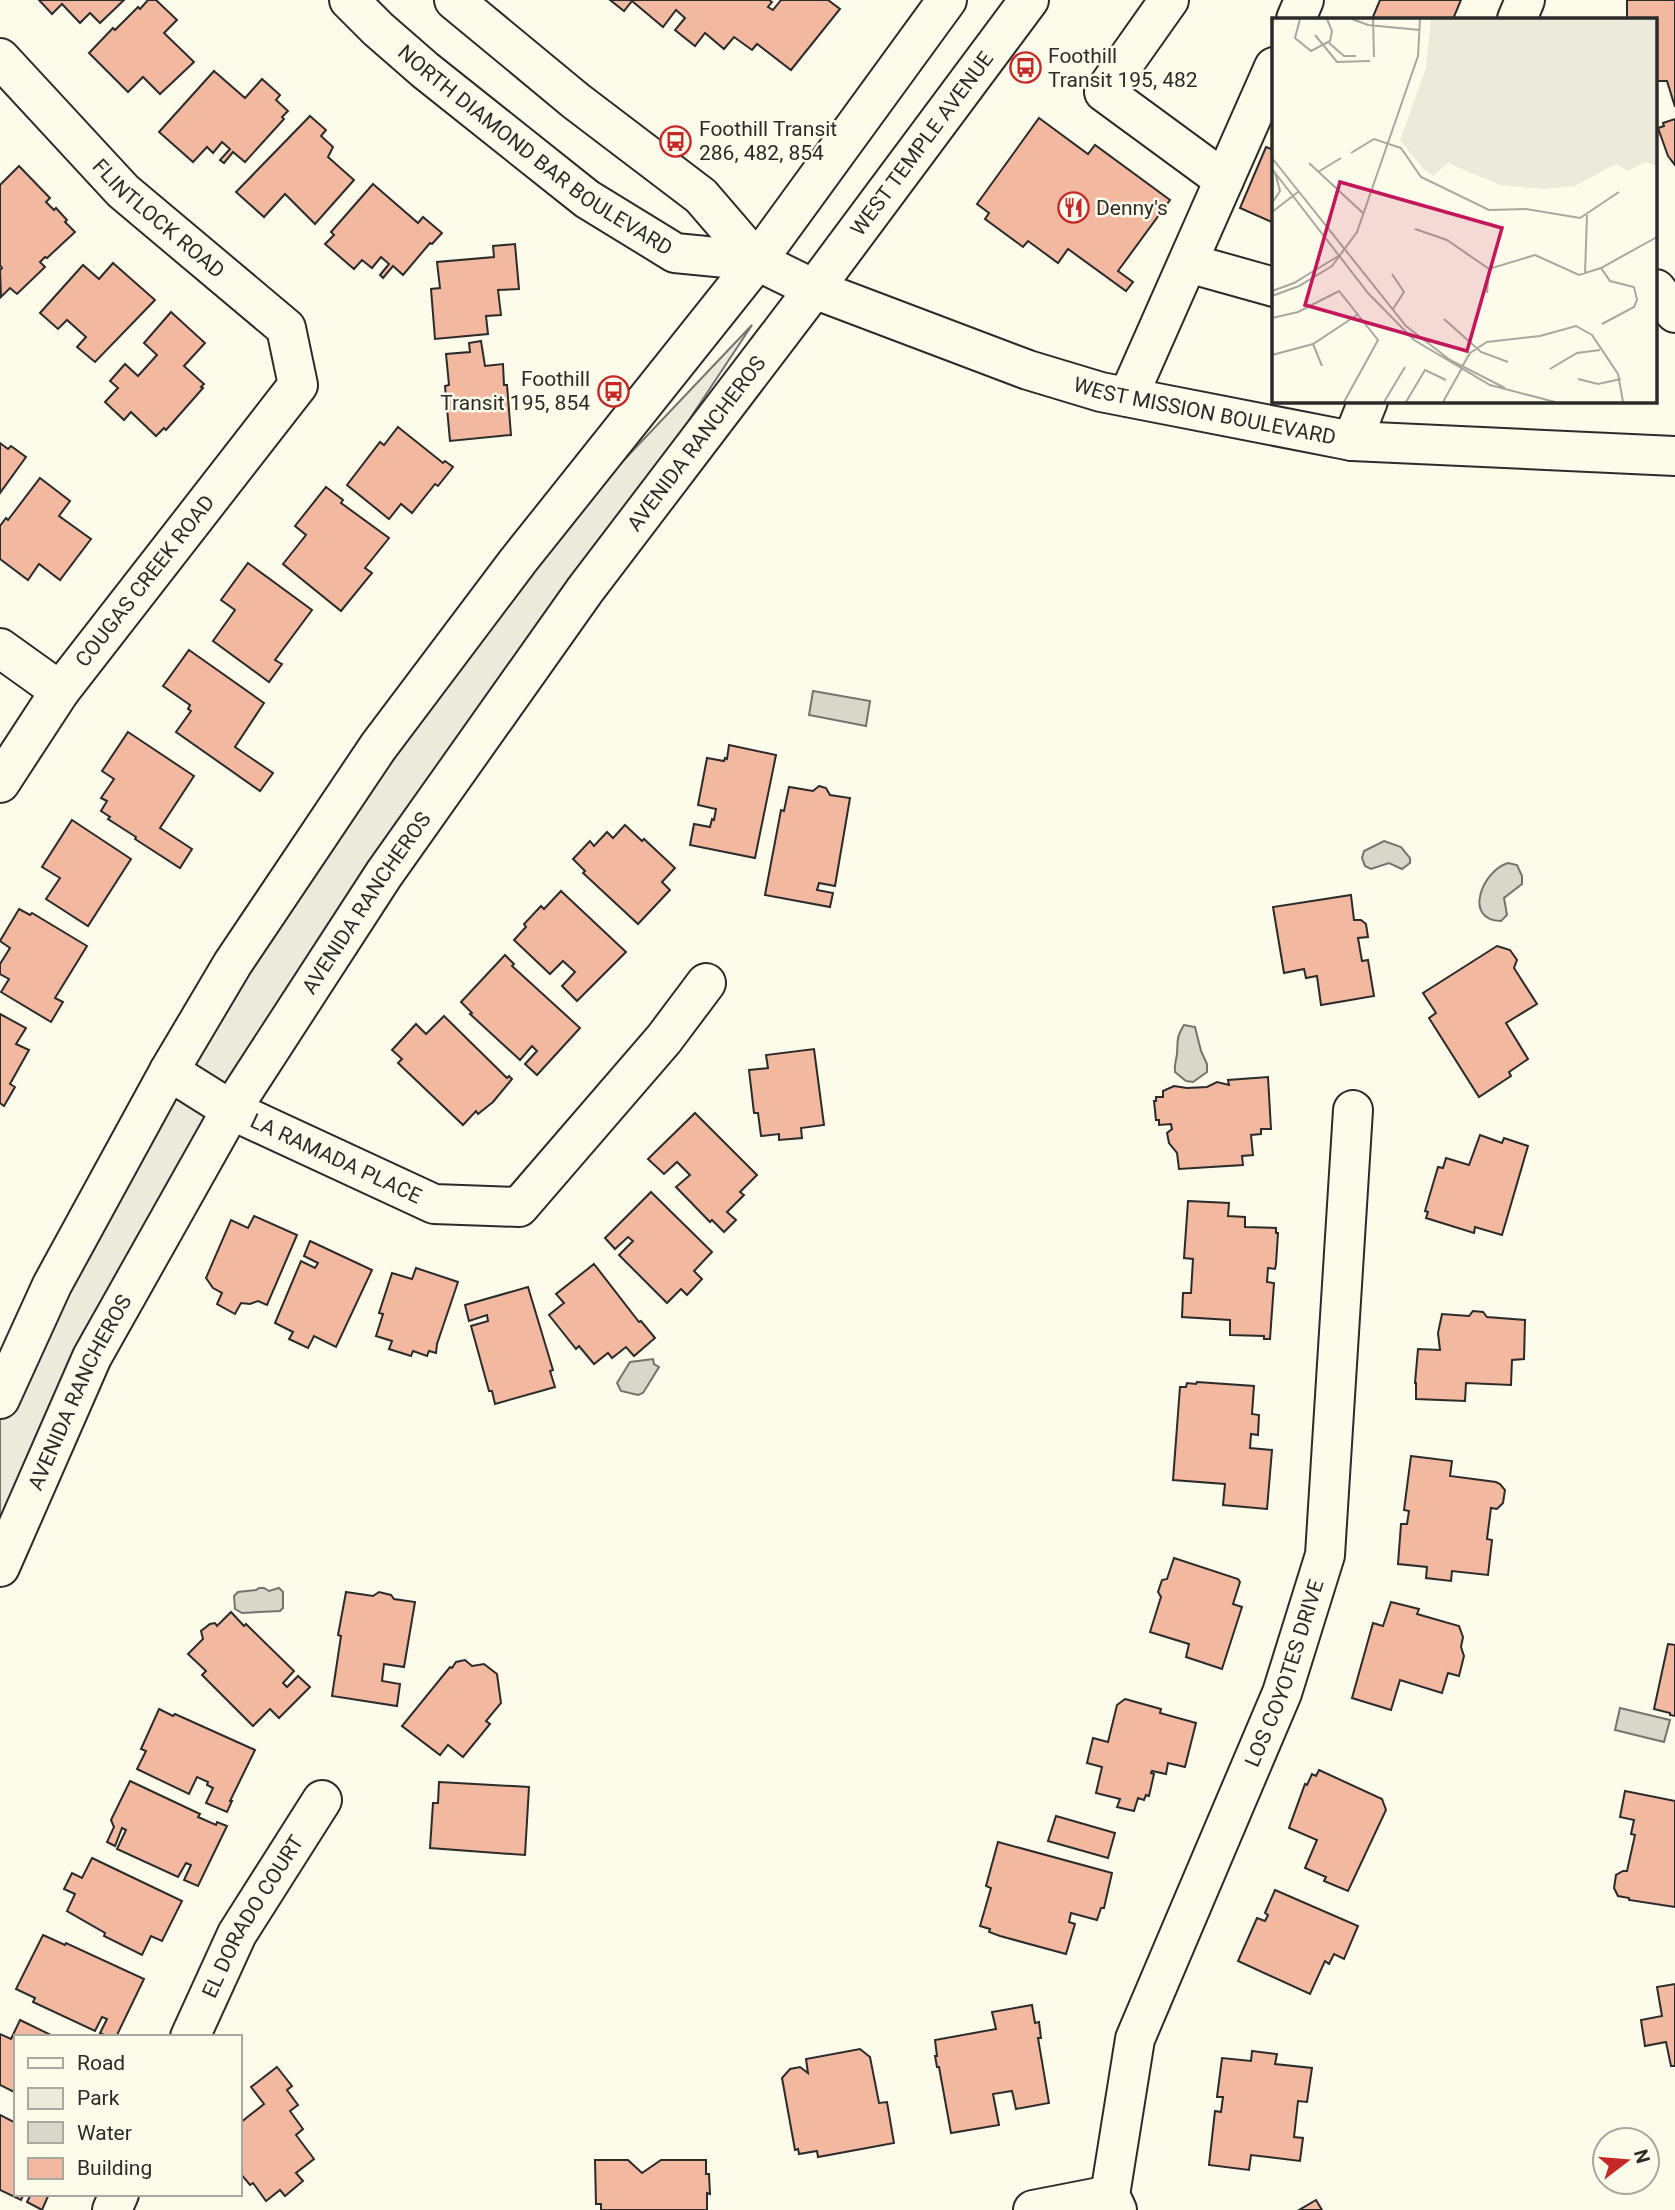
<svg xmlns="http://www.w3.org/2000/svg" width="1675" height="2210" viewBox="0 0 1675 2210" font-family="Roboto,sans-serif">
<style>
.green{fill:#ecebdb;stroke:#74746e;stroke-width:2}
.water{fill:#d8d7c9;stroke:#74746e;stroke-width:2}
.building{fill:#f2b8a0;stroke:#2b2b2b;stroke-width:2}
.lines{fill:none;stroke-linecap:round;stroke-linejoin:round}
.minor-casing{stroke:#2b2b2b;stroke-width:42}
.major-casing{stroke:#2b2b2b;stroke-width:42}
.minor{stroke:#fdfbea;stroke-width:38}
.major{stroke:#fdfbea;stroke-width:38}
.labels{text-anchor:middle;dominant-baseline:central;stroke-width:5;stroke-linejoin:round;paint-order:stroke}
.poi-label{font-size:21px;fill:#2b2b2b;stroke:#fdfbea;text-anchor:start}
.street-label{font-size:21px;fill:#2b2b2b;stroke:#fdfbea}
.inset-road{fill:none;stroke:#a9a89e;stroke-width:2}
.view{fill:#c2185b;fill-opacity:0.15;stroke:#c2185b;stroke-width:3.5}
.inset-edge{fill:none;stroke:#2b2b2b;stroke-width:3.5}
</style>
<rect width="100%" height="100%" fill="#fdfbea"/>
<g class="green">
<polygon points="752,325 589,571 229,1099 183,1064 513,577"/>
<polygon points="169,1084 222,1116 0,1552 0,1414"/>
</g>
<g class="water">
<polygon points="813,691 870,701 866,726 809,715"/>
<polygon points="1384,841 1401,847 1410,858 1410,863 1402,869 1389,863 1371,869 1365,866 1362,858 1364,851"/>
<path d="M 1508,863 L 1517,865 L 1522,876 L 1522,884 L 1504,898 L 1507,915 L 1501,921 C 1462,920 1483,870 1508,863 Z"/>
<path d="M 1184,1025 L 1195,1027 L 1201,1051 L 1207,1064 L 1207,1072 L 1193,1082 L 1186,1081 L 1175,1072 C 1174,1065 1176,1061 1177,1054 C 1178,1040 1176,1038 1184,1025 Z"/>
<polygon points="653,1359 654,1364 659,1367 643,1393 638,1395 621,1391 617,1383 630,1362"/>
<polygon points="259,1588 264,1588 269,1591 279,1588 283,1592 283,1608 280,1611 242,1613 235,1609 234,1596 238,1592 256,1590"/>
<polygon points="1620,1708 1670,1720 1664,1742 1615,1730"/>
</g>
<g class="building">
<polygon points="39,0 124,0 100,23 90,13 80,23 62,4 52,14"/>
<polygon points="148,0 156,0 177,20 164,33 194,62 160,94 143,77 128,92 89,53 113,28 115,30 138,7 140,9"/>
<polygon points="610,0 769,0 772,2 768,7 773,10 781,0 828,0 840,9 791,70 757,44 752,50 734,37 724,49 705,33 695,46 675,30 685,18 676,10 663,27 632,1 624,11"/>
<polygon points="1380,0 1461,0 1453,19 1372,19"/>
<polygon points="1627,0 1675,0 1675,107 1667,81 1656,81 1656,19 1627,19"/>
<polygon points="214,71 245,98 262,79 280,95 276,100 288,111 282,117 284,119 245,162 233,152 224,163 220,160 230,149 222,142 213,153 207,147 193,162 159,132"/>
<polygon points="310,116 326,130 321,136 333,147 328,157 354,180 315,224 285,194 264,217 236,192"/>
<polygon points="1039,118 1088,154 1095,145 1170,200 1118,271 1133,282 1126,291 1068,249 1058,263 1028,241 1023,247 985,219 989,213 977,204"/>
<polygon points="1675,119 1675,165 1668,156 1658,128 1664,126 1663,123"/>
<polygon points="1266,147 1274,150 1274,223 1240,208"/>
<polygon points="19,166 50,198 46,202 54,210 56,208 67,220 65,222 75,232 47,258 45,257 40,262 45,267 17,294 10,288 1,297 0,270 2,268 0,265 0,185"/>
<polygon points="373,184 418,223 423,217 442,233 432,244 430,243 403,275 393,266 383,278 380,275 389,264 381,257 372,268 362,260 354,269 325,244 334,235 331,232"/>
<polygon points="515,244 519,289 498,290 501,315 486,316 488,334 435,339 431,289 440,288 437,262 494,257 493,246"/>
<polygon points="113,263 155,300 95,362 77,347 86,337 67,320 58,329 40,313 83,265 99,279"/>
<polygon points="171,312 205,343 184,366 204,384 201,387 203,388 166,430 164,428 156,436 131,412 124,420 105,402 118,388 110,381 125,364 138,376 157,355 144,343"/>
<polygon points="481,341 485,366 503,364 504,385 507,385 511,435 450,441 445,386 449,385 446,354 470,352 469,343"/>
<polygon points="398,427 443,463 445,461 453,467 438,486 435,484 412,513 401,504 389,519 347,485 380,442 384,445"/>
<polygon points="0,443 8,449 11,446 26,457 0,493"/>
<polygon points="40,478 70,501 59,516 91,539 60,580 39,564 28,580 0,559 0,526 6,518 8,520"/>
<polygon points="326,487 343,500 341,503 389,538 365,568 372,573 341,611 283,564 306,535 295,526"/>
<polygon points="248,563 312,610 275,660 282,664 269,682 213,641 235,610 221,600"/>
<polygon points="189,650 264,703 235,747 273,773 260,791 176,732 191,711 188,709 190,705 163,686"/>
<polygon points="128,732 194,776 160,828 192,849 180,868 135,839 136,837 108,819 110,817 101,811 107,801 101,798 114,779 102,771"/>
<polygon points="729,745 776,755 755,858 690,845 694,824 710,827 712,819 714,820 716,809 698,805 707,758 724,761 725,758 727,759"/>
<polygon points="819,786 826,788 830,795 850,798 835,886 819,883 817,890 833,893 830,907 765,895 781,810 784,811 789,787 813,791"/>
<polygon points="72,820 131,859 88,926 46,899 60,878 42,867"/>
<polygon points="625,825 642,841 644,839 675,868 662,882 670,890 638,924 583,873 585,871 573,859 590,841 594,846 607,832 613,838"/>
<polygon points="561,891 626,952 577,1001 562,986 575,972 563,961 550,974 514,940 526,927 524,924 541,906 544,909"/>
<polygon points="1351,895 1354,920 1361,920 1366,924 1368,937 1358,938 1362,961 1368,960 1374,996 1321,1005 1317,976 1306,978 1304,969 1284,973 1273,907"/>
<polygon points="19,909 30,915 32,913 87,946 55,998 63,1002 51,1022 1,992 9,979 0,974 0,964 10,948 0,941"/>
<polygon points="1497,946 1510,950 1517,960 1514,968 1537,1004 1506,1023 1528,1059 1509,1072 1511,1076 1479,1097 1429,1018 1436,1013 1423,993"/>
<polygon points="505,955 514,964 512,966 580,1028 537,1075 525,1064 537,1051 532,1046 520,1060 470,1014 472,1013 461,1002"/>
<polygon points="0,1014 26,1028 16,1044 29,1050 10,1084 15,1087 4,1106 0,1103"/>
<polygon points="444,1016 507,1078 509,1076 512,1079 493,1102 478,1114 476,1111 463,1125 398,1063 402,1059 392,1050 416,1024 426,1034"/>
<polygon points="814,1049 824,1125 801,1128 802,1138 779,1140 779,1134 761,1136 758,1113 754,1113 749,1070 768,1068 766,1055"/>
<polygon points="1268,1077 1271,1129 1261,1129 1261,1134 1251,1135 1253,1155 1242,1156 1243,1165 1179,1169 1177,1153 1169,1143 1167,1133 1172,1129 1171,1124 1159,1125 1159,1120 1156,1120 1154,1101 1156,1101 1156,1097 1163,1097 1163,1091 1174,1086 1187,1088 1207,1087 1217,1082 1229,1085 1228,1080"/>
<polygon points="695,1113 757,1175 740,1192 744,1195 727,1212 736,1220 724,1232 712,1220 710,1222 676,1187 690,1175 677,1162 664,1174 648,1159"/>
<polygon points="1480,1135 1502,1143 1504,1138 1528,1146 1502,1235 1475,1227 1474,1233 1426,1218 1428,1212 1425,1211 1438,1167 1443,1168 1446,1158 1469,1165"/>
<polygon points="651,1192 712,1252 694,1271 702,1279 687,1295 681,1289 667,1303 619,1255 633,1241 628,1237 615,1249 605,1238"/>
<polygon points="1188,1201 1229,1203 1228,1216 1245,1217 1245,1227 1276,1228 1276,1233 1278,1233 1276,1264 1275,1269 1268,1268 1267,1282 1274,1283 1270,1339 1264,1339 1264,1336 1230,1335 1230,1320 1182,1317 1183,1293 1191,1293 1193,1259 1184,1258"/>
<polygon points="254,1216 297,1235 267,1305 258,1301 250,1304 241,1303 235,1314 217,1304 222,1293 213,1288 206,1278 231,1220 248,1228"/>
<polygon points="310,1241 372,1270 336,1347 314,1336 308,1348 289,1339 293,1332 275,1323 301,1261 315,1268 318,1263 304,1256"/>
<polygon points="594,1264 639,1322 641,1321 655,1338 634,1356 626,1347 612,1358 608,1353 594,1364 579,1346 576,1349 549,1315 564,1303 556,1294"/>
<polygon points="416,1268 458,1282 437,1344 436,1353 429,1351 427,1356 413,1351 411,1356 389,1349 392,1341 376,1336 383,1314 379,1313 392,1273 412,1279"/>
<polygon points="528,1287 553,1370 550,1371 555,1387 495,1404 492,1391 489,1391 471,1326 488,1321 487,1315 469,1321 465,1305"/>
<polygon points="1473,1311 1483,1312 1487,1317 1525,1320 1524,1359 1512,1360 1511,1385 1466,1383 1465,1401 1416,1399 1416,1383 1415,1383 1418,1349 1440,1350 1438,1333 1442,1314 1469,1316"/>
<polygon points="1197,1382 1254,1386 1252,1414 1259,1415 1258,1435 1251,1434 1250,1448 1272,1450 1267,1509 1223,1505 1225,1484 1173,1480 1180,1387 1186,1387 1187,1383 1196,1384"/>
<polygon points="1411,1456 1452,1461 1450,1476 1496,1482 1500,1484 1505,1490 1503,1503 1497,1509 1491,1508 1487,1539 1492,1540 1488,1575 1452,1571 1451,1581 1426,1578 1427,1567 1398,1564 1401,1524 1407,1524 1409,1511 1404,1510"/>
<polygon points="1174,1558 1238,1579 1240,1582 1233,1604 1242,1607 1222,1669 1186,1657 1189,1644 1150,1632 1161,1597 1158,1592 1162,1580 1167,1579"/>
<polygon points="346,1592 373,1596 379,1592 391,1595 394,1599 415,1602 404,1667 384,1664 382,1681 400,1684 397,1706 332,1696 341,1636 338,1635"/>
<polygon points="1391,1602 1419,1609 1417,1614 1459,1626 1463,1637 1461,1647 1464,1656 1459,1676 1448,1673 1442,1693 1400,1680 1391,1710 1352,1698 1373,1623 1383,1626"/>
<polygon points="231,1612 244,1626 246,1624 294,1671 283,1683 287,1687 298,1676 310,1687 279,1718 270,1709 253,1726 202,1675 206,1671 188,1654 203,1639 201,1631 210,1624 215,1623 217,1626"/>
<polygon points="1668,1644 1675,1645 1675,1716 1670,1715 1670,1713 1654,1709"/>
<polygon points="465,1660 472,1666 484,1664 497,1674 501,1703 486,1721 490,1724 463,1757 448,1745 440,1755 402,1726 450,1667 452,1668 456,1662"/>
<polygon points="1125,1699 1161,1709 1160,1713 1196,1723 1185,1767 1168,1763 1166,1774 1152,1771 1151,1773 1154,1774 1149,1796 1146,1795 1144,1800 1138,1798 1134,1811 1117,1807 1120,1799 1096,1793 1102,1767 1087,1763 1093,1738 1108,1742 1117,1705"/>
<polygon points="159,1709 173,1716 175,1714 255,1750 230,1801 232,1801 227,1812 206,1803 213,1788 207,1785 208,1782 197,1777 189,1794 137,1769 146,1751 141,1749"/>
<polygon points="1319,1770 1382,1799 1386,1810 1348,1891 1324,1881 1326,1877 1305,1868 1317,1840 1289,1828 1305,1784 1307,1785 1312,1774 1316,1776"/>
<polygon points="130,1781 200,1814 198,1817 216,1825 217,1822 227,1826 198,1886 184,1880 191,1865 186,1863 178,1877 117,1849 126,1830 122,1828 115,1846 107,1842 114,1827 111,1820"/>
<polygon points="439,1782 529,1787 525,1855 430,1848 433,1803 438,1803"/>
<polygon points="1625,1791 1675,1801 1675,1907 1629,1900 1629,1898 1618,1896 1614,1888 1616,1875 1623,1871 1627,1871 1635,1835 1631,1834 1634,1820 1620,1817"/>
<polygon points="1056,1816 1115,1833 1108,1858 1048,1841"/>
<polygon points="998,1842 1112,1873 1104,1908 1101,1908 1097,1920 1071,1913 1069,1922 1075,1924 1066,1954 1000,1936 989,1932 990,1929 980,1926 991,1888 986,1886"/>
<polygon points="92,1858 182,1901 162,1941 151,1936 142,1955 104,1936 105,1933 67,1911 75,1894 64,1889 72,1873 82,1878"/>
<polygon points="1275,1890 1358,1926 1344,1959 1334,1954 1329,1964 1325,1961 1310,1994 1238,1961 1257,1918 1265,1921 1268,1915 1265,1913"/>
<polygon points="43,1935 65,1945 66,1943 144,1979 116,2037 108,2037 100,2033 107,2019 102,2017 95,2031 33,2002 35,1998 16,1989"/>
<polygon points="1675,1984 1675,2066 1671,2066 1666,2042 1645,2046 1641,2020 1662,2016 1657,1987"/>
<polygon points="1032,2005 1035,2023 1039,2022 1041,2038 1038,2038 1049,2103 1016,2109 1012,2091 993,2094 999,2125 951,2133 939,2067 937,2067 935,2056 937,2056 935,2040 996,2029 992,2012"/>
<polygon points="20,2020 55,2037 16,2037 16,2093 0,2085 0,2034 11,2039"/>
<polygon points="860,2049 870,2057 879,2103 887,2102 894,2143 818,2157 817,2151 799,2154 798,2149 795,2150 782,2078 790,2069 800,2067 808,2073 806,2059"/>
<polygon points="1252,2051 1277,2054 1275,2064 1312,2068 1307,2102 1298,2101 1294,2137 1303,2138 1300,2161 1251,2155 1249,2170 1209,2165 1215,2111 1221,2112 1223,2097 1217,2097 1222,2058 1251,2061"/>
<polygon points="277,2067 292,2086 287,2090 298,2105 290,2111 303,2129 296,2135 314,2159 296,2173 303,2181 285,2196 280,2190 266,2201 253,2183 250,2185 240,2173 240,2123 264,2104 251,2087"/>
<polygon points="0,2115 16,2123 16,2194 24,2194 21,2200 0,2190"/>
<polygon points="595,2160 628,2160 642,2173 661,2160 706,2160 706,2174 709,2174 710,2194 707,2193 707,2210 601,2210 601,2204 596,2204"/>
<polygon points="31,2194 49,2194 42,2210 27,2202"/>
<polygon points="1316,2200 1322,2210 1299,2210"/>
</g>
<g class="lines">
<defs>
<g id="minor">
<polyline points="1169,0 1104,92 1224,180"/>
<polyline points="1296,19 1304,0"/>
<polyline points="1517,19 1525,0"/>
<path id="s1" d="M 0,58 L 123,191 L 286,328 L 298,385 L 60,691 L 0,783"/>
<polyline points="1188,263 1274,287"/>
<polyline points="1656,289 1675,313"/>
<polyline points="1128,397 1274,67"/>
<polyline points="1352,441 1368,401"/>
<polyline points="0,648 60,691"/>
<path id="s2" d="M 169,1071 L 231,1110 L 434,1204 L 519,1207 L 664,1039 L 706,983"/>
<path id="s3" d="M 190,2037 L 237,1934 L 322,1800"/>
<polyline points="112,2210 119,2194"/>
<polyline points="1033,2210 1110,2195"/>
<path id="s4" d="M 1117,2210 L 1110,2195 L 1135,2039 L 1282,1693 L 1325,1555 L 1353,1110"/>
</g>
<g id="major">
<path id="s5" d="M 349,0 L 378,29 L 425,70 L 587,199 L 675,253 L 757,261 L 814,289 L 1028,370 L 1101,392 L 1352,441 L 1675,456"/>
<polyline points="454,0 576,101 701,196 757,261"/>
<polyline points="0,1399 52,1285 169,1071 233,963 378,747 518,561 757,261 947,0"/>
<path id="s6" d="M 0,1567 L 92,1357 L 231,1110 L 384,874 L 585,590 L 814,289 L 1029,0"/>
</g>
</defs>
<use href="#minor" class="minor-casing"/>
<use href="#major" class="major-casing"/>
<use href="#minor" class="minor"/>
<use href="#major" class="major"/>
</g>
<defs>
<symbol id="bus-ring" viewBox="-11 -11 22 22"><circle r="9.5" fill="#fdfbea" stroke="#c62828" stroke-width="1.5"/><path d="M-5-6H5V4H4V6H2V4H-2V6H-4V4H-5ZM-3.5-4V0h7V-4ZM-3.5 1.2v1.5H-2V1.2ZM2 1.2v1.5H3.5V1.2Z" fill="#c62828"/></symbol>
<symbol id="restaurant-ring" viewBox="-11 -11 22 22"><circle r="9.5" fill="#fdfbea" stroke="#c62828" stroke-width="1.5"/><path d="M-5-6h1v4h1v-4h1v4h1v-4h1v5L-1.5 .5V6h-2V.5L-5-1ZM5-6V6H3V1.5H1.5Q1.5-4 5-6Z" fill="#c62828"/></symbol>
</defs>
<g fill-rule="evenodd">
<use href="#bus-ring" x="1008" y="50" width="35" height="35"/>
<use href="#bus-ring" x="658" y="124" width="35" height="35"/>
<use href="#restaurant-ring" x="1056" y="190" width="35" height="35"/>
<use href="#bus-ring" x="596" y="374" width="35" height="35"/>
</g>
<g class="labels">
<g class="poi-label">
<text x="1048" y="56">Foothill<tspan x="1048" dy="24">Transit 195, 482</tspan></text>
<text x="699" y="129">Foothill Transit<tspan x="699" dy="24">286, 482, 854</tspan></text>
<text x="1096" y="208">Denny's</text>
<text x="590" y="379" text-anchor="end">Foothill<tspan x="590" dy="24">Transit 195, 854</tspan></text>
</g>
<g class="street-label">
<text stroke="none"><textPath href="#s6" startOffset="1701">WEST TEMPLE AVENUE</textPath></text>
<text stroke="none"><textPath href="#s5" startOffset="240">NORTH DIAMOND BAR BOULEVARD</textPath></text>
<text stroke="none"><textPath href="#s1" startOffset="226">FLINTLOCK ROAD</textPath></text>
<text stroke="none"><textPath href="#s5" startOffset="970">WEST MISSION BOULEVARD</textPath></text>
<text stroke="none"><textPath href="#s6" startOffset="1326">AVENIDA RANCHEROS</textPath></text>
<text transform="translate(145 581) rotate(-52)">COUGAS CREEK ROAD</text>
<text stroke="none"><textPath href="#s6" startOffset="760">AVENIDA RANCHEROS</textPath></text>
<text stroke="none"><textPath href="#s2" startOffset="189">LA RAMADA PLACE</textPath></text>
<text stroke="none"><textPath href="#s6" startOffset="192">AVENIDA RANCHEROS</textPath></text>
<text stroke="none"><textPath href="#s4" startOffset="570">LOS COYOTES DRIVE</textPath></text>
<text stroke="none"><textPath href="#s3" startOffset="136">EL DORADO COURT</textPath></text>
</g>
</g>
<g transform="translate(1272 18)">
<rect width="385" height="385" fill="#fdfbea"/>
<path d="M 159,1 L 385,1 L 385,148 L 373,144 L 356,153 L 344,146 L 303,168 L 273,171 L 228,167 L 176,145 L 161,158 L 152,152 L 128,122 L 154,50 Z" fill="#ecebdb"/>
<path class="inset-road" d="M 28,1 L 23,20 L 39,33 L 58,23 L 60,13 L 55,1M 80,1 L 96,7 L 148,12M 101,1 L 102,39M 43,17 L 65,44 L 98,43M 57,25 L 72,38 L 84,38M 79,135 L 102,121 L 129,130 L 149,159 L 217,192 L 254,191 L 308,200 L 347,174M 0,140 L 134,308 L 178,342 L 233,370M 37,145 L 92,196M 0,151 L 96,275 L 142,322 L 218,367 L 283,384M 46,154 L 69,140M 0,185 L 8,173 L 3,154M 0,194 L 26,174M 143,211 L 175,222 L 217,251 L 263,237 L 307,257 L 329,250 L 385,219M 329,250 L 338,263 L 362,269 L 365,282 L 362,289 L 330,306M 120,256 L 132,274 L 121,291M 313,256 L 315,197M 0,273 L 22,265 L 68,237M 215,275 L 217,251M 0,278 L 27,268 L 60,248 L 85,214 L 146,38 L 148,1M 0,300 L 26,294 L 67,273 L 106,322 L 72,384M 172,301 L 209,334 L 236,344M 41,326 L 50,348M 0,337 L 41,326 L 85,297M 190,349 L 198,335 L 215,324 L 268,318 L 304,308 L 320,317 L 346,356 L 351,384M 278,351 L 305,335 L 328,332M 306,361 L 326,366 L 349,361M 112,384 L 133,349M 134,384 L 153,352 L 174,362M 171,384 L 190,350"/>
<path class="view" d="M 68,164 L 230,210 L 195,333 L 33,287 Z"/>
<rect width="385" height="385" class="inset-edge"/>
</g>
<rect x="14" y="2035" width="228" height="161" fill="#fdfbea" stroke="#a9a89e" stroke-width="2"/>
<rect x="28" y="2058" width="35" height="10" fill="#fdfbea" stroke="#a9a89e" stroke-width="2"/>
<text x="77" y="2070" font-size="21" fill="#2b2b2b">Road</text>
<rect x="28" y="2088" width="35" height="21" fill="#ecebdb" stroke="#a9a89e" stroke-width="2"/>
<text x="77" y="2105" font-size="21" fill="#2b2b2b">Park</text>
<rect x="28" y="2122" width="35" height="21" fill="#d8d7c9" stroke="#a9a89e" stroke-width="2"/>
<text x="77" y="2140" font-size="21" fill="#2b2b2b">Water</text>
<rect x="28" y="2158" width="35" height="21" fill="#f2b8a0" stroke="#a9a89e" stroke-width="2"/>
<text x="77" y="2175" font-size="21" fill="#2b2b2b">Building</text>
<g transform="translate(1626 2161) rotate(74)"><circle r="33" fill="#fdfbea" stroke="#a9a89e" stroke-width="2"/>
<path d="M0-5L12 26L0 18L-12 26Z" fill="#c62828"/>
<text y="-10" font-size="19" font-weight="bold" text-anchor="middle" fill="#2b2b2b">N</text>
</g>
</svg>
